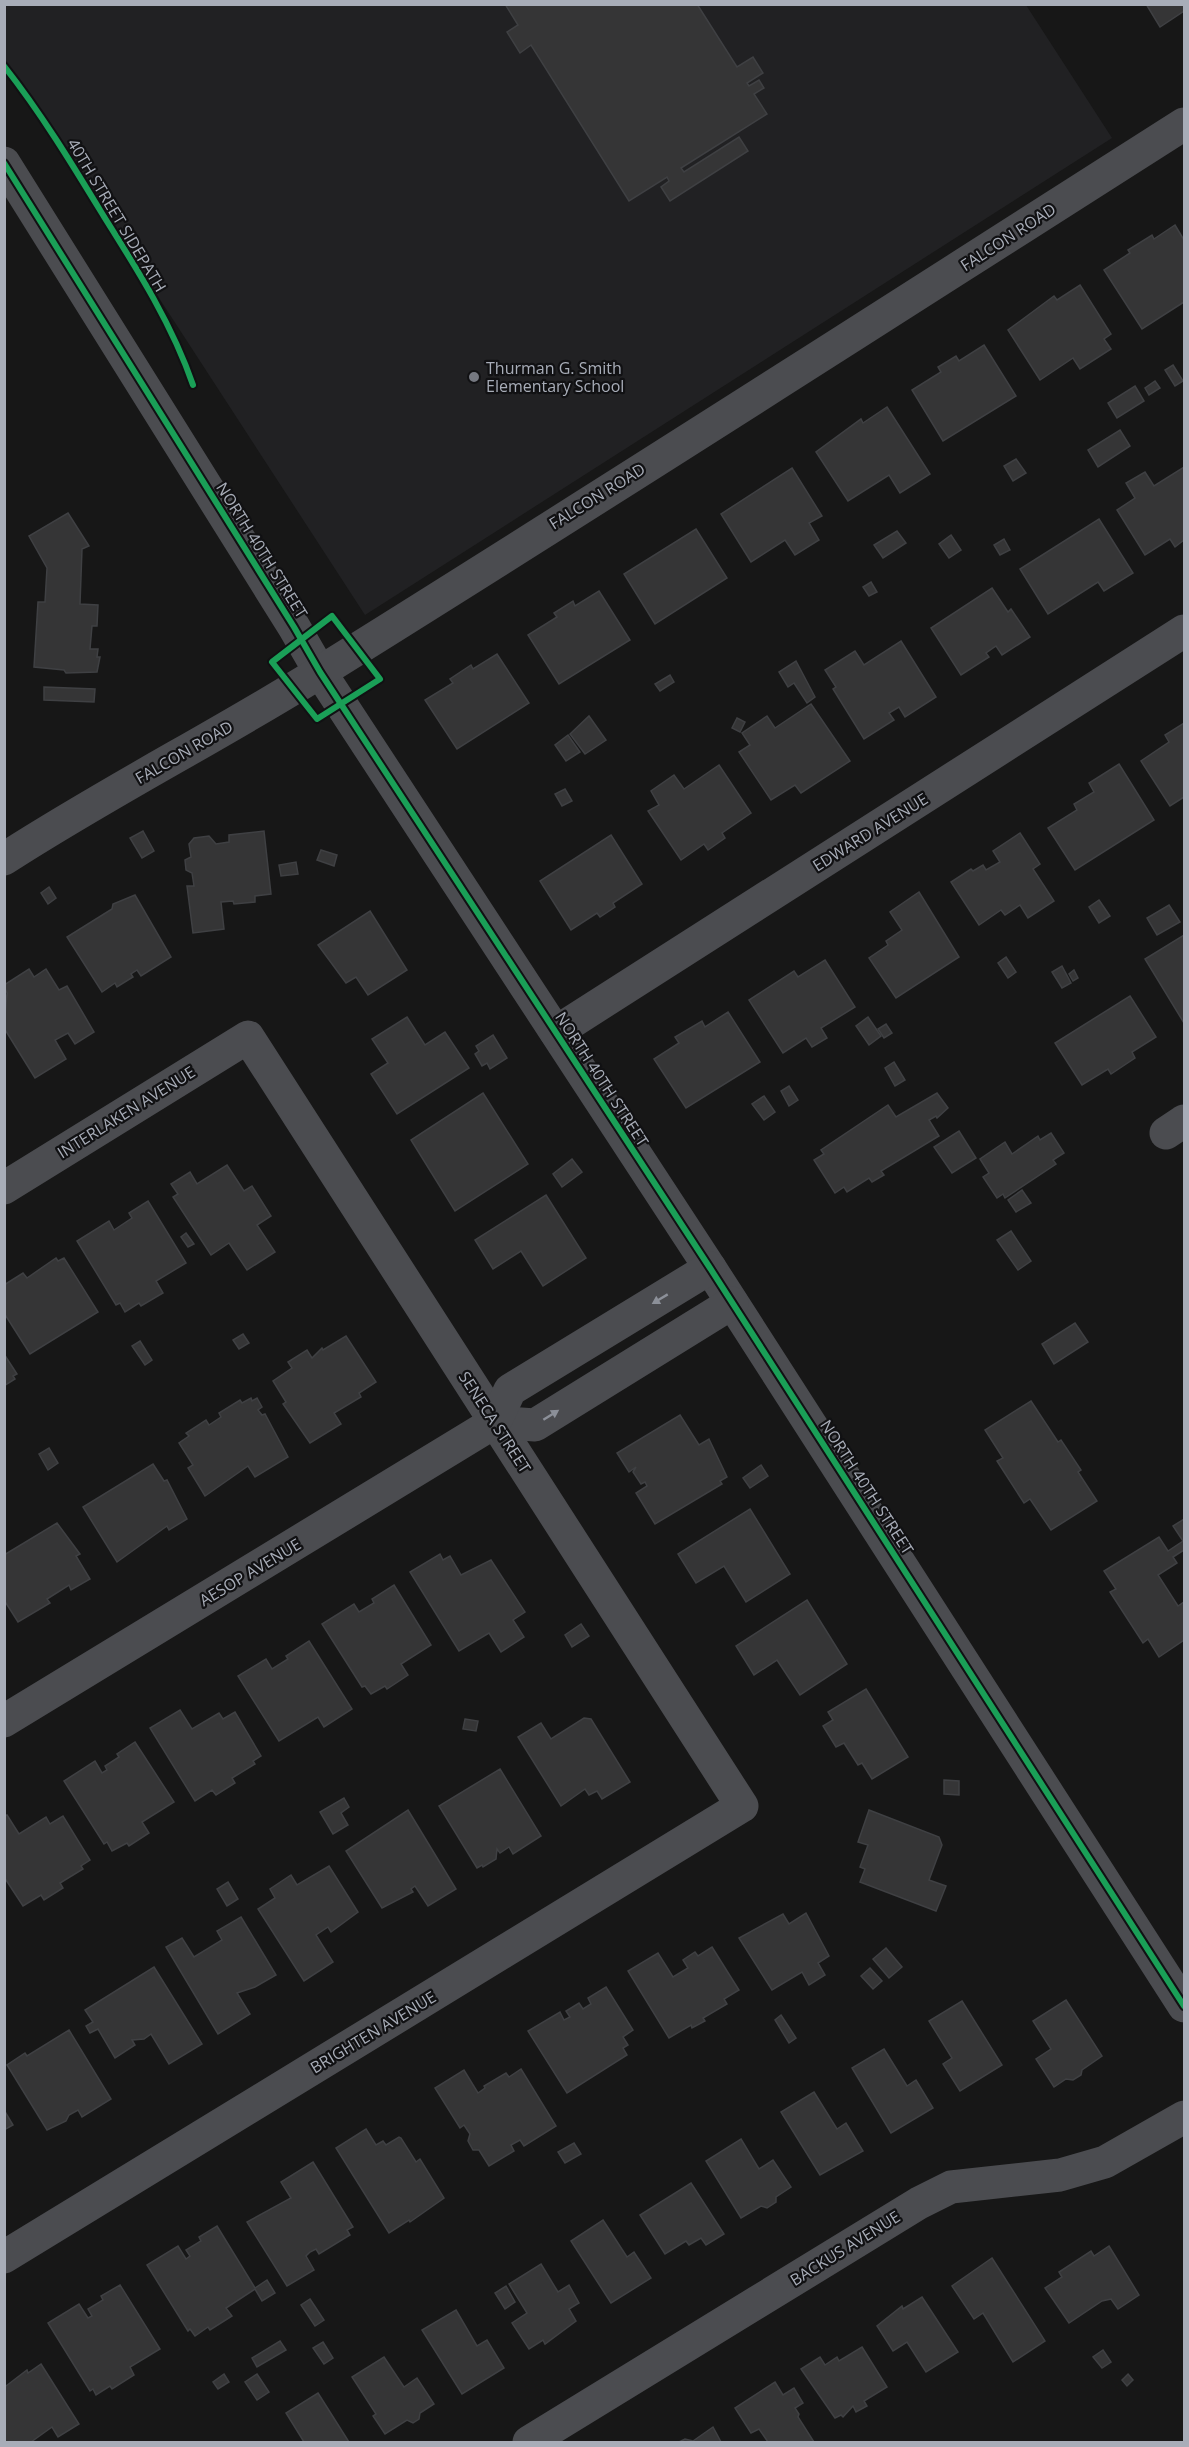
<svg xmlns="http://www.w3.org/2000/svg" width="1189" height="2447" viewBox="0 0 1189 2447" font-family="'Open Sans',sans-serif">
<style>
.built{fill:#212123}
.building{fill:#353536;stroke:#3f4043;stroke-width:1.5}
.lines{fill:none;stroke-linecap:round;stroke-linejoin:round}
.minor{stroke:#4b4c50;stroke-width:33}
.cycleway-casing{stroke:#111113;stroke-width:10}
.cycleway{stroke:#1a9f57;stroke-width:6}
.oneway{fill:#8c9099}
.poi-dot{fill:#757880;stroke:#111113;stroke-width:2}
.labels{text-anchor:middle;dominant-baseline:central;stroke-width:4.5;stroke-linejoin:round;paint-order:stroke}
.street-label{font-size:16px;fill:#a8adb8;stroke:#111113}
.poi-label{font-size:16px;fill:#a8adb8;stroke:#111113;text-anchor:start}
</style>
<rect width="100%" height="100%" fill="#171717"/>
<polygon class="built" points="5,5 1026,5 1112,138 365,615 5,61"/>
<g class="building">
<polygon points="505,4 697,4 737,67 753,57 763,73 747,83 749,86 759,80 764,88 754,94 767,114 681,168 684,172 739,137 748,151 670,201 661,187 669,181 667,177 629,201 531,45 520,53 507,32 518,25"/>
<polygon points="1146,4 1184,4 1184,11 1160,27"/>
<polygon points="1175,225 1184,240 1184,302 1142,329 1104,270 1130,253 1128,250 1152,235 1154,239"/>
<polygon points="1080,285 1111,334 1104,339 1111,349 1080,369 1073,358 1040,380 1008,330 1054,296 1057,300"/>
<polygon points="984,345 1016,396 943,441 912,390 941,372 938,367 956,356 959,361"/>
<polygon points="1173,365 1183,381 1175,386 1165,370"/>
<polygon points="1155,381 1160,388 1149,395 1145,388"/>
<polygon points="1135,386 1144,401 1117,418 1108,403"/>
<polygon points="887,407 930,474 900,493 889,475 848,501 816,452 861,419 863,423"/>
<polygon points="1120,430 1130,446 1098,467 1088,450"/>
<polygon points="1016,459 1026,473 1013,481 1004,466"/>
<polygon points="1184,467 1184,540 1175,547 1170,539 1145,555 1117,510 1135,498 1126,483 1145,472 1154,486"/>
<polygon points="792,468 822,516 809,523 819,540 795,555 785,540 751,562 721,514"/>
<polygon points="68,513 89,546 82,549 80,604 98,605 97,626 92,626 90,649 98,649 97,657 100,657 97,672 66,673 64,670 34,667 38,602 45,602 47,568 29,536"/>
<polygon points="1099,519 1133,573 1104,591 1098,582 1048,614 1020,569"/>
<polygon points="696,529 727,578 655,624 624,574"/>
<polygon points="897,531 906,543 883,558 874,545"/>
<polygon points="951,535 961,550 949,558 939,544"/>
<polygon points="1004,539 1010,550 1000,555 994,545"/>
<polygon points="871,582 877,592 869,596 863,587"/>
<polygon points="992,588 1008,612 1011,609 1030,637 1002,655 996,646 986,653 989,657 961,675 931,628"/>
<polygon points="599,591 630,640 559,684 528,635 557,617 554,613 573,601 575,606"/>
<polygon points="901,641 936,697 905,717 899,707 889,713 894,720 864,739 833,689 836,687 825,670 855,651 864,665"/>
<polygon points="497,654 529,703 457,749 425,700 453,683 450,679 471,665 473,669"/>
<polygon points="796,661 815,697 807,703 794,683 788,687 779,672"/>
<polygon points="670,675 674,682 660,691 655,684"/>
<polygon points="44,687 95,689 94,702 44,700"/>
<polygon points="811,704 850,761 801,793 795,785 771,800 739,752 750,745 742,733 767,716 775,728"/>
<polygon points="589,716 606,740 585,754 570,734"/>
<polygon points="737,718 745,722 740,732 732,728"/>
<polygon points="1184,723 1184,797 1170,806 1141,761 1169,742 1165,735"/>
<polygon points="568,735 580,752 566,761 555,745"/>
<polygon points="1119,764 1154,820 1075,870 1048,828 1077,810 1074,804 1094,792 1089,783"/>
<polygon points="719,765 751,813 722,833 725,838 708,850 704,844 681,860 648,811 659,805 651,791 674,775 684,789"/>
<polygon points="565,789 572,801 562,806 555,794"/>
<polygon points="143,831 154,851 142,858 130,838"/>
<polygon points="264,831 271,894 255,896 255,902 234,904 233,901 221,902 224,929 193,933 187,886 194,886 192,873 186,870 185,860 191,857 189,844 194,838 209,836 216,844 229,842 229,835"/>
<polygon points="1020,833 1040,864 1033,869 1054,901 1028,918 1020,905 1005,915 1001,910 979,925 951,882 971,869 973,871 983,865 986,870 1000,862 993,851"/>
<polygon points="611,835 642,884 613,903 615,907 600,917 597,913 571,930 540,881"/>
<polygon points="321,850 337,855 334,866 317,860"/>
<polygon points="296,862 298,874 281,876 279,865"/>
<polygon points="49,887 56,898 48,904 41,893"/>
<polygon points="919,892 959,957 896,998 869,958 888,945 886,941 902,930 890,912"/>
<polygon points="135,895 171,957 141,976 137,970 131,974 133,977 117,987 115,983 102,992 67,937 112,909 113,904"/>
<polygon points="1099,900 1110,916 1099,923 1089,907"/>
<polygon points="1169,905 1180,922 1157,935 1147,918"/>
<polygon points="370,911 407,970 368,995 356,977 346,983 318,945"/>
<polygon points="1184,935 1184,1023 1145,959"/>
<polygon points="1006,957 1016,972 1008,978 998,963"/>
<polygon points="825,960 855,1007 821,1028 827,1038 812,1047 806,1038 783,1053 749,1000 794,971 798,977"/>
<polygon points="1062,966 1071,983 1062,988 1052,972"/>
<polygon points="29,969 34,977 46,969 59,990 67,986 94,1032 75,1044 68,1033 55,1040 66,1059 35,1078 4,1028 7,993 4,985"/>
<polygon points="1074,970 1078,978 1073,981 1069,974"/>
<polygon points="1130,996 1156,1037 1132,1052 1135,1058 1111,1074 1108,1069 1082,1085 1055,1043"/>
<polygon points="728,1012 760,1062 686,1108 654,1059 679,1043 675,1037 702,1021 705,1027"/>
<polygon points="407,1017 425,1045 445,1032 469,1068 397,1114 371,1074 388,1063 372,1039"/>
<polygon points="868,1017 881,1036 869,1045 856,1026"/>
<polygon points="886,1024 892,1033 884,1038 878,1029"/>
<polygon points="493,1035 507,1058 490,1069 487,1063 482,1066 475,1054 479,1051 476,1046"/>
<polygon points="894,1062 905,1080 895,1086 885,1068"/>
<polygon points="789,1086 798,1100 789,1106 781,1091"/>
<polygon points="483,1093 528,1164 455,1211 411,1140"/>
<polygon points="937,1093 948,1108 937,1118 936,1116 929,1120 939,1136 881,1171 884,1175 872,1182 869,1178 847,1192 844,1187 835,1193 814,1160 824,1154 821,1150 888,1105 896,1117"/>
<polygon points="764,1096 775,1112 764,1120 752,1104"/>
<polygon points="959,1131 976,1158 952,1173 934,1147"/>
<polygon points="1051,1133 1064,1153 1053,1160 1056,1164 1005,1198 1003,1194 997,1198 983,1177 989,1173 980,1159 1005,1142 1012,1154 1038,1136 1040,1140"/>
<polygon points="572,1159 582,1172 562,1187 553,1174"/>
<polygon points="227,1165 244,1191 252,1186 271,1216 257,1225 275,1252 247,1270 229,1243 211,1255 173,1197 178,1194 171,1184 190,1172 197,1184"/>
<polygon points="1022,1190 1031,1203 1016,1212 1008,1200"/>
<polygon points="546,1195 586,1258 543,1286 521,1251 493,1269 475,1240"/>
<polygon points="148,1201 186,1263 156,1281 163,1293 141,1306 139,1303 125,1312 120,1303 116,1305 77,1241 109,1221 114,1230 132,1218 129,1213"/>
<polygon points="1011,1231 1031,1261 1018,1270 997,1240"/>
<polygon points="186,1233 194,1244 188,1247 181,1237"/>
<polygon points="56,1258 58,1261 64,1258 98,1312 30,1354 4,1313 4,1285 23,1273 27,1278"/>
<polygon points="1075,1323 1088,1342 1054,1364 1042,1344"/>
<polygon points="243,1334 249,1343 239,1349 233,1340"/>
<polygon points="346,1336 376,1382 359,1393 361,1397 334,1413 341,1424 310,1443 283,1404 286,1402 273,1381 292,1368 288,1362 307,1350 312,1358 322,1348 323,1350"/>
<polygon points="140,1341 152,1360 145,1365 132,1346"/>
<polygon points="4,1354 17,1374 13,1376 15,1379 4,1386"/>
<polygon points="251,1398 252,1401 257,1398 262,1407 258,1410 262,1415 265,1414 288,1457 255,1477 248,1466 205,1496 188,1468 193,1465 179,1443 189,1436 186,1433 206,1420 209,1425 221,1417 219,1413 240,1400 242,1403"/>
<polygon points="1031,1401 1058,1442 1061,1440 1081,1470 1078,1472 1097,1501 1051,1530 1030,1499 1024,1503 997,1461 1003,1458 985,1430"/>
<polygon points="680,1415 699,1445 709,1439 727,1477 720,1481 722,1484 655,1524 636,1493 647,1486 645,1482 641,1484 633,1472 636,1467 629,1472 617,1453"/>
<polygon points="49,1448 58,1463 48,1470 39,1454"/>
<polygon points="153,1464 164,1481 167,1480 187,1519 169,1530 167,1526 117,1562 83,1507"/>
<polygon points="761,1465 768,1476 750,1488 743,1478"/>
<polygon points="750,1509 790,1574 746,1602 724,1566 696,1583 678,1554"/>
<polygon points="1184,1519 1184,1550 1173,1557 1177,1563 1158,1575 1178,1606 1184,1602 1184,1640 1159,1657 1148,1639 1143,1643 1110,1592 1116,1589 1104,1571 1159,1537 1168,1551 1183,1541 1173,1526"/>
<polygon points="57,1523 80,1554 76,1556 90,1579 71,1590 69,1585 47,1599 50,1603 18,1622 4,1600 4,1555"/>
<polygon points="440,1554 443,1560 450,1556 461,1575 491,1560 525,1612 513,1620 524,1637 501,1652 489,1633 459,1651 410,1572"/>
<polygon points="394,1585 431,1645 401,1664 408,1675 387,1689 385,1686 371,1694 365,1686 362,1687 322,1624 354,1604 359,1612 374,1603 372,1599"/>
<polygon points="807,1600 847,1664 800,1695 777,1660 754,1675 736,1646"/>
<polygon points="581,1624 589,1636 572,1647 565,1635"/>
<polygon points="309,1641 352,1709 324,1727 318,1717 279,1741 238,1676 266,1659 272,1669 288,1659 286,1656"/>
<polygon points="866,1689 908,1757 872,1779 862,1763 858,1765 844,1743 836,1747 823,1726 833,1720 828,1712"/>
<polygon points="180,1710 192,1729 219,1713 223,1719 235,1712 261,1756 253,1761 255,1764 232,1778 235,1783 216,1795 212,1790 195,1801 150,1728"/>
<polygon points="584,1718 591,1719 630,1782 602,1799 597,1791 589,1795 585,1789 561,1806 518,1737 541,1723 551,1739"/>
<polygon points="465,1719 478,1721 476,1731 463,1729"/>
<polygon points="135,1742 174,1802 142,1822 149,1833 129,1846 127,1843 112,1851 107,1842 104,1844 64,1781 95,1761 102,1773 107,1770 105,1766 119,1757 117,1754"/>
<polygon points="500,1769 541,1836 513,1854 509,1847 500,1853 497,1849 496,1859 483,1867 482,1865 477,1868 439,1806"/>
<polygon points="944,1780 959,1781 959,1795 944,1794"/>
<polygon points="344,1798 349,1807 341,1813 348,1825 333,1834 320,1812"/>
<polygon points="408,1810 456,1889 428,1906 415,1886 411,1889 413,1892 382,1908 346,1851"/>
<polygon points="869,1810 939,1837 942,1845 929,1880 946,1886 936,1911 860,1882 865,1869 860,1867 868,1845 858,1842"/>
<polygon points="7,1815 19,1834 46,1817 50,1824 63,1816 90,1860 81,1866 83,1869 60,1883 63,1888 44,1900 41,1895 23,1906 4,1877 4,1816"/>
<polygon points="329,1866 358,1912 331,1932 328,1927 316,1935 333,1962 304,1981 258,1909 275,1898 270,1889 291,1875 297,1885"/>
<polygon points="228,1882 238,1899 227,1906 217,1889"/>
<polygon points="806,1913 829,1956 818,1963 825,1975 809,1985 802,1972 772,1990 739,1938 783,1914 789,1924"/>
<polygon points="241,1917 276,1975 255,1987 237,1993 250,2014 218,2034 166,1947 182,1938 194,1957 222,1940 217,1931"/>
<polygon points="712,1947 739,1990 724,1999 727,2004 703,2018 705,2021 692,2028 691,2025 669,2038 628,1971 658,1953 673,1977 688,1968 683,1960 695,1952 698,1956"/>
<polygon points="886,1948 902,1967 889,1978 873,1959"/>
<polygon points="154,1967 202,2044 169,2064 151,2034 144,2039 132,2040 135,2045 115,2058 98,2029 90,2033 86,2026 93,2022 85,2010"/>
<polygon points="870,1968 882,1981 873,1989 861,1976"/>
<polygon points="606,1987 633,2030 623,2037 628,2045 623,2048 627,2055 567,2093 528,2031 560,2012 564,2020 570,2017 566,2011 579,2003 583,2009 591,2004 588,1998"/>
<polygon points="1066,2000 1102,2056 1082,2070 1081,2075 1073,2080 1066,2079 1054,2087 1036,2059 1051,2049 1033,2021"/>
<polygon points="962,2001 1002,2065 960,2091 943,2064 952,2058 929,2021"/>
<polygon points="781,2015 796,2038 789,2043 775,2020"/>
<polygon points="69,2030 111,2099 82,2117 78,2110 69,2115 66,2121 47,2130 7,2065 25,2053 27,2056"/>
<polygon points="884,2049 907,2086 916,2080 933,2108 891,2133 852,2068"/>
<polygon points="521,2069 556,2126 524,2146 520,2140 511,2145 514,2151 489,2166 479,2150 473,2150 468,2141 470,2134 464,2125 460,2128 435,2088 464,2070 478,2093 485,2088 484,2086 506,2073 509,2077"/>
<polygon points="814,2092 837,2129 846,2123 863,2151 820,2175 781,2112"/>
<polygon points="4,2110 13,2125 4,2130"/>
<polygon points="366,2129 376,2145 383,2141 386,2145 399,2137 401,2138 416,2162 420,2159 444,2198 410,2222 409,2220 389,2233 336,2148"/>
<polygon points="741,2139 759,2169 773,2160 791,2187 776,2197 776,2202 767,2208 761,2206 741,2218 706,2161"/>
<polygon points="574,2143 581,2154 565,2163 558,2152"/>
<polygon points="313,2162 353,2227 347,2230 350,2235 319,2254 316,2249 310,2252 306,2256 314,2270 287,2286 247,2222 291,2198 281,2182"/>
<polygon points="691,2183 724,2234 706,2245 701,2238 689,2245 686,2241 665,2254 640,2215"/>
<polygon points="603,2220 627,2257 634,2252 651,2278 611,2303 571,2241"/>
<polygon points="217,2226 255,2288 267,2280 275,2293 262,2301 255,2289 226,2308 232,2316 210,2330 208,2327 195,2336 190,2329 188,2331 147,2265 178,2246 186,2259 190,2256 186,2250 201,2241 199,2237"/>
<polygon points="1109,2246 1139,2295 1118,2309 1111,2299 1102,2301 1069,2323 1045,2288 1062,2277 1059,2272 1091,2251 1094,2256"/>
<polygon points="992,2258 1045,2341 1013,2362 983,2313 974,2319 952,2286"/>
<polygon points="541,2264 558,2292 569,2285 579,2303 569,2309 576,2321 545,2344 543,2340 529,2349 512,2323 527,2313 509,2284"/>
<polygon points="120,2285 160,2349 130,2367 134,2375 112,2389 110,2386 96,2395 93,2389 90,2391 48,2323 79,2304 88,2318 92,2316 88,2309 103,2300 101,2296"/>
<polygon points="506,2286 515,2302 505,2309 495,2293"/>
<polygon points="922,2297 958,2352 926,2372 907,2342 893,2351 877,2326 902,2306 903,2309"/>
<polygon points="310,2299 324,2320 315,2326 301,2305"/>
<polygon points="456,2310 477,2346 487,2340 504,2368 462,2394 422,2330"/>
<polygon points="280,2341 286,2350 257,2367 252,2358"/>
<polygon points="323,2342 333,2358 324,2364 313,2348"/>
<polygon points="862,2347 887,2387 864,2401 867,2406 856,2412 853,2406 843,2417 841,2415 835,2418 801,2369 820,2357 825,2365 837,2357 839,2361"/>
<polygon points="1103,2350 1111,2362 1102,2368 1093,2357"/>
<polygon points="384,2357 404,2387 417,2378 434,2404 420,2413 419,2419 413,2423 407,2420 385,2434 373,2416 376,2414 352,2377"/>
<polygon points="41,2364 79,2424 58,2437 52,2427 31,2442 4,2442 4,2383 6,2386 27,2370 28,2373"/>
<polygon points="224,2374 229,2382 218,2389 213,2382"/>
<polygon points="257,2374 269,2392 257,2400 245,2382"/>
<polygon points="1128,2374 1133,2380 1127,2386 1122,2380"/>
<polygon points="775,2382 783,2395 794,2388 803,2403 795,2408 799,2414 798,2417 814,2442 768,2442 759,2429 751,2433 735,2408"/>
<polygon points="318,2393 349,2442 304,2442 286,2413"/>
<polygon points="713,2427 721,2442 679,2442 685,2439 693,2441"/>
</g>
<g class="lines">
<g class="minor">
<polyline points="4,163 294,627 320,672 710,1268 1184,2006"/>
<path d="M 4,859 C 106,793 214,738 317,674 C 608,493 895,308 1184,124"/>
<polyline points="556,1032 1184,631"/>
<polyline points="1166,1133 1184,1121"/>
<polyline points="4,1188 248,1037 742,1806 4,2257"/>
<polyline points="495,1422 535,1425 732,1303"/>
<polyline points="4,1721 495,1422 510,1390 710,1268"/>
<polyline points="529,2442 919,2203 951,2187 1060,2175 1105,2162 1184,2117"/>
</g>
<defs>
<g id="cycleway">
<path d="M 4,66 C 41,113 72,164 103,215 C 137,269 172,324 193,385"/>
<polyline points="4,163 294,627 320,672 710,1268 1184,2006"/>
<polygon points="332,616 380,679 317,719 272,662"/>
</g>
</defs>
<use href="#cycleway" class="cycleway-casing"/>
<use href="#cycleway" class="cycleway"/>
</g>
<defs><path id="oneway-solid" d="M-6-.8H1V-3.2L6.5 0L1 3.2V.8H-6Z" transform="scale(1.5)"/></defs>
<g class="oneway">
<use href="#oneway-solid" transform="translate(660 1299) rotate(149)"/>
<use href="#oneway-solid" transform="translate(551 1415) rotate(-32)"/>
</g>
<circle class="poi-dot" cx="474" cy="377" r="6"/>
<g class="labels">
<g class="street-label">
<text transform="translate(117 215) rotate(59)">40TH STREET SIDEPATH</text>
<text transform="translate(1008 237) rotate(-33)">FALCON ROAD</text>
<text transform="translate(597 496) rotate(-32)">FALCON ROAD</text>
<text transform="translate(262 550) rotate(58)">NORTH 40TH STREET</text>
<text transform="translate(184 752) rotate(-30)">FALCON ROAD</text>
<text transform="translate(870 832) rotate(-32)">EDWARD AVENUE</text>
<text transform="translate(602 1079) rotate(57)">NORTH 40TH STREET</text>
<text transform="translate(126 1112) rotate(-32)">INTERLAKEN AVENUE</text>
<text transform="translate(495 1422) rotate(57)">SENECA STREET</text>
<text transform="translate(867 1487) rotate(57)">NORTH 40TH STREET</text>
<text transform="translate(250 1572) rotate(-31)">AESOP AVENUE</text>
<text transform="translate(373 2032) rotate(-31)">BRIGHTEN AVENUE</text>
<text transform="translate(845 2248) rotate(-32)">BACKUS AVENUE</text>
</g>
<g class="poi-label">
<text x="486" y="368">Thurman G. Smith<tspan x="486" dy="18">Elementary School</tspan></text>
</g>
</g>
<rect width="1189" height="2447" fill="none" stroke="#a8adb8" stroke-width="12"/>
</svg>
